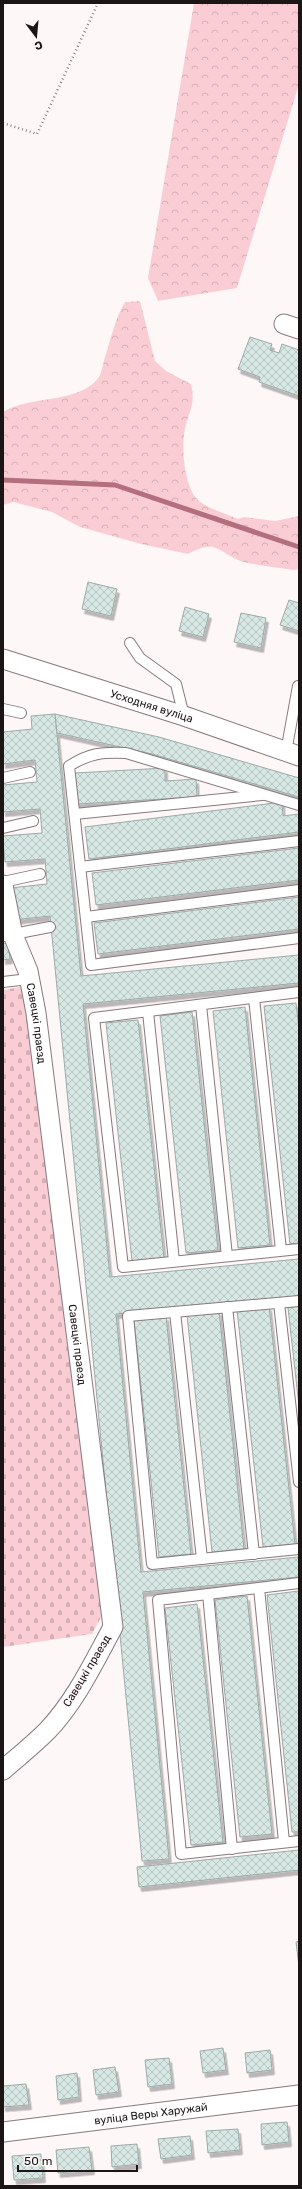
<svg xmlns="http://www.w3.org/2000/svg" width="302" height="2189" viewBox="0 0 302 2189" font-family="Rubik,sans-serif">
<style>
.forest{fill:url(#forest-crowns)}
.cemetery{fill:url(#cemetery-stones)}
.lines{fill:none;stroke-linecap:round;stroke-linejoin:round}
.stream{stroke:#b46f7f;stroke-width:5}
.building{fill:url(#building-cross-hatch);stroke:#9caba8;filter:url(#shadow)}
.lane-casing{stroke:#87797c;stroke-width:12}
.street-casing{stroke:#87797c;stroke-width:21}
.path{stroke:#8e8788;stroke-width:2.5;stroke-dasharray:1 3;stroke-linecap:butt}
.lane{stroke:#fff;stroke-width:10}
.street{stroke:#fff;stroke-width:19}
.labels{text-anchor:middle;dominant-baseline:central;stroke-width:3;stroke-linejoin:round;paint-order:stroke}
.street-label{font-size:11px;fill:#1b1516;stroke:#fef7f8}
</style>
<defs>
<pattern id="forest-crowns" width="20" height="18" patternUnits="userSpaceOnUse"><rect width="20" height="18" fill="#facdd5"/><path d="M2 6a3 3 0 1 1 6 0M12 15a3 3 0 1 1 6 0" fill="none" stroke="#d6afb6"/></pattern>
<pattern id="cemetery-stones" width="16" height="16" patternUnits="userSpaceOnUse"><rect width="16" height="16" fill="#facdd5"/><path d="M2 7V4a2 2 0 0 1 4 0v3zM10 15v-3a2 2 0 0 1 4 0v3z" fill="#d6afb6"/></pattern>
<pattern id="building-cross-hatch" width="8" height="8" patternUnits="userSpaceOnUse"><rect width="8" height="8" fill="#d6e7e4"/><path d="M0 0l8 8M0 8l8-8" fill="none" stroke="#b7c5c3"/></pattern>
<filter id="shadow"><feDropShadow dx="2.5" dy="4.5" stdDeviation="0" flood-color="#0004"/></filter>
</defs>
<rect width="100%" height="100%" fill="#fef7f8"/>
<g class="forest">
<polygon points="194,3 299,3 299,84 237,288 158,301 148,278"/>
<path d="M 140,301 L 155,361 L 166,371 L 191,384 C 196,406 189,409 185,429 C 181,447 184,488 199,501 C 209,509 227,514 238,519 L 244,517 L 275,521 L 299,516 L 299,569 L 293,570 C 277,567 259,566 244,562 C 218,554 218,537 188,554 L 141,544 L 80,527 L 52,512 L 13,502 L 3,505 L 3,412 C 30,395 80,404 99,377 C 102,372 103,363 105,357 C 111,338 115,319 125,302 Z"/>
</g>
<polygon class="cemetery" points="25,986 104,1612 92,1634 3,1647 3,990"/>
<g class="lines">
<polyline class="stream" points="3,480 115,485 299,547"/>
</g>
<g class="building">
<polygon points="250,337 272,344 270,350 279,353 282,344 299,350 299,396 259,382 260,377 238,369"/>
<polygon points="88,582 117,589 111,616 82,609"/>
<polygon points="289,600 299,603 299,631 280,625"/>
<polygon points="185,607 209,614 203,637 179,631"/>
<polygon points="241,613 266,618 261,648 234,642"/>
<polygon points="55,714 81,976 299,955 299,983 83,1004 110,1277 299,1259 299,1296 116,1314 141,1572 299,1557 299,1577 143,1592 169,1859 142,1861 50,916 13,920 10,888 47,884 45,859 5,862 3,841 3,836 42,833 40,809 3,812 3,785 37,782 35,760 3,764 3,732 32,729 31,716"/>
<polygon points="55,714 159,737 299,778 299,797 152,754 57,733"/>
<polygon points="165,768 165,781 196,779 197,797 77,804 75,773"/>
<polygon points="282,802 283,816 299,814 299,832 89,859 85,827"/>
<polygon points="299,848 299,880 96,905 92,873"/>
<polygon points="299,897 299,929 98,954 94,923"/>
<polygon points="8,943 10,959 3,960 3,944"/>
<polygon points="296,1003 299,1029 299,1243 290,1244 264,1006"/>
<polygon points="245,1007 270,1245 238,1248 213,1011"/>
<polygon points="192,1012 218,1250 186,1253 160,1016"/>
<polygon points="138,1020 164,1258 132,1261 106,1023"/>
<polygon points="269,1306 295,1544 263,1547 237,1310"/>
<polygon points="299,1306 299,1406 288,1308"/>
<polygon points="219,1311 244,1549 212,1552 187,1315"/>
<polygon points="166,1316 191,1554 159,1557 134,1320"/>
<polygon points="299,1591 299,1832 292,1832 267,1595"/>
<polygon points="247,1596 272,1834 240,1837 215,1600"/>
<polygon points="197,1604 223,1842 191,1845 165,1608"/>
<polygon points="299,1850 299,1870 139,1887 137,1867"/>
<polygon points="299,1941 299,1967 296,1942"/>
<polygon points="223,2048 226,2070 203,2073 200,2051"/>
<polygon points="270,2050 272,2070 247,2073 245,2053"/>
<polygon points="169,2058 172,2084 148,2087 145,2060"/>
<polygon points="115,2067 119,2092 96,2095 93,2070"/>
<polygon points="77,2073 79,2097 58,2100 56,2076"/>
<polygon points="26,2084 29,2105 3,2107 3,2086"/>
<polygon points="287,2122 289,2142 262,2145 261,2124"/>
<polygon points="238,2129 240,2150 208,2153 206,2131"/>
<polygon points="190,2136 192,2155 161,2159 158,2139"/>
<polygon points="137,2144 139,2164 112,2167 111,2146"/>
<polygon points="89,2147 92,2170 58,2173 56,2150"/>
<polygon points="41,2154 43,2178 14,2180 12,2156"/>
</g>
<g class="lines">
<defs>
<g id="lane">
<polyline points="130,643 140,658 176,684 184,716"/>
<polyline points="3,709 21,713"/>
<polyline points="286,752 298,686"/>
<polyline points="3,778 30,772"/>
<path d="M 299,805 L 126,753 C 102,752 90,753 69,766 L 91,965 L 299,938"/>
<polyline points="75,814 262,795"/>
<polyline points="3,828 33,821"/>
<polyline points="80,867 299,841"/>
<polyline points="3,882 40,874"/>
<polyline points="86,917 299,890"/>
<polyline points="3,936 50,927"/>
<polyline points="3,982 29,979"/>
<polyline points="299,992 94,1018 123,1267 299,1249"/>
<polyline points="254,998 281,1250"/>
<polyline points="201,1005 227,1256"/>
<polyline points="148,1012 174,1261"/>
<polyline points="299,1301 128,1316 152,1564 299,1549"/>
<polyline points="279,1303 299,1482"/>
<polyline points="227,1307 254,1554"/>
<polyline points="175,1312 202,1559"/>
<polyline points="299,1583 158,1600 181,1854 299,1841"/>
<polyline points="259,1588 284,1842"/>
<polyline points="208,1594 232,1849"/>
</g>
<g id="street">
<polyline points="284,324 299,329"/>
<path id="s1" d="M 3,659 L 184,716 L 299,756"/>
<path id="s2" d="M 3,885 L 13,935 L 28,971 L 36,1013 L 113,1627 C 94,1662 75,1702 47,1731 C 33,1745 18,1757 3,1770"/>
<path id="s3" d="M 3,2132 L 299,2095"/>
</g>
</defs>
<use href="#lane" class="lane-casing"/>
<use href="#street" class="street-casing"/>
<polyline class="path" points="3,123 37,134 98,3"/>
<use href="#lane" class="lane"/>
<use href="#street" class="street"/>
</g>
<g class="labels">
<g class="street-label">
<text stroke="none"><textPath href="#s1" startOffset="156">Усходняя вуліца</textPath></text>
<text stroke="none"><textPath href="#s2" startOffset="143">Савецкі праезд</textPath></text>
<text stroke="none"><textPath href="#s2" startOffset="467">Савецкі праезд</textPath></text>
<text transform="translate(87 1671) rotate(-59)">Савецкі праезд</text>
<text stroke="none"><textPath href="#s3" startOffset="149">вуліца Веры Харужай</textPath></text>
</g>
</g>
<rect width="302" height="2189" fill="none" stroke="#1b1516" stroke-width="8"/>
<g transform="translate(36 36) rotate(164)" stroke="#fef7f8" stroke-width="3" paint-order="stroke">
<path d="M0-3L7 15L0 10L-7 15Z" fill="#1b1516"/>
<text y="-6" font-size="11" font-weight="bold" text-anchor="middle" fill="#1b1516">С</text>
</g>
<path d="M18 2165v6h119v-6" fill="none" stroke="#1b1516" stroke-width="2"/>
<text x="24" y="2165" font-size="12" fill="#1b1516" stroke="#fef7f8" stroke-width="3" paint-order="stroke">50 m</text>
</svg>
